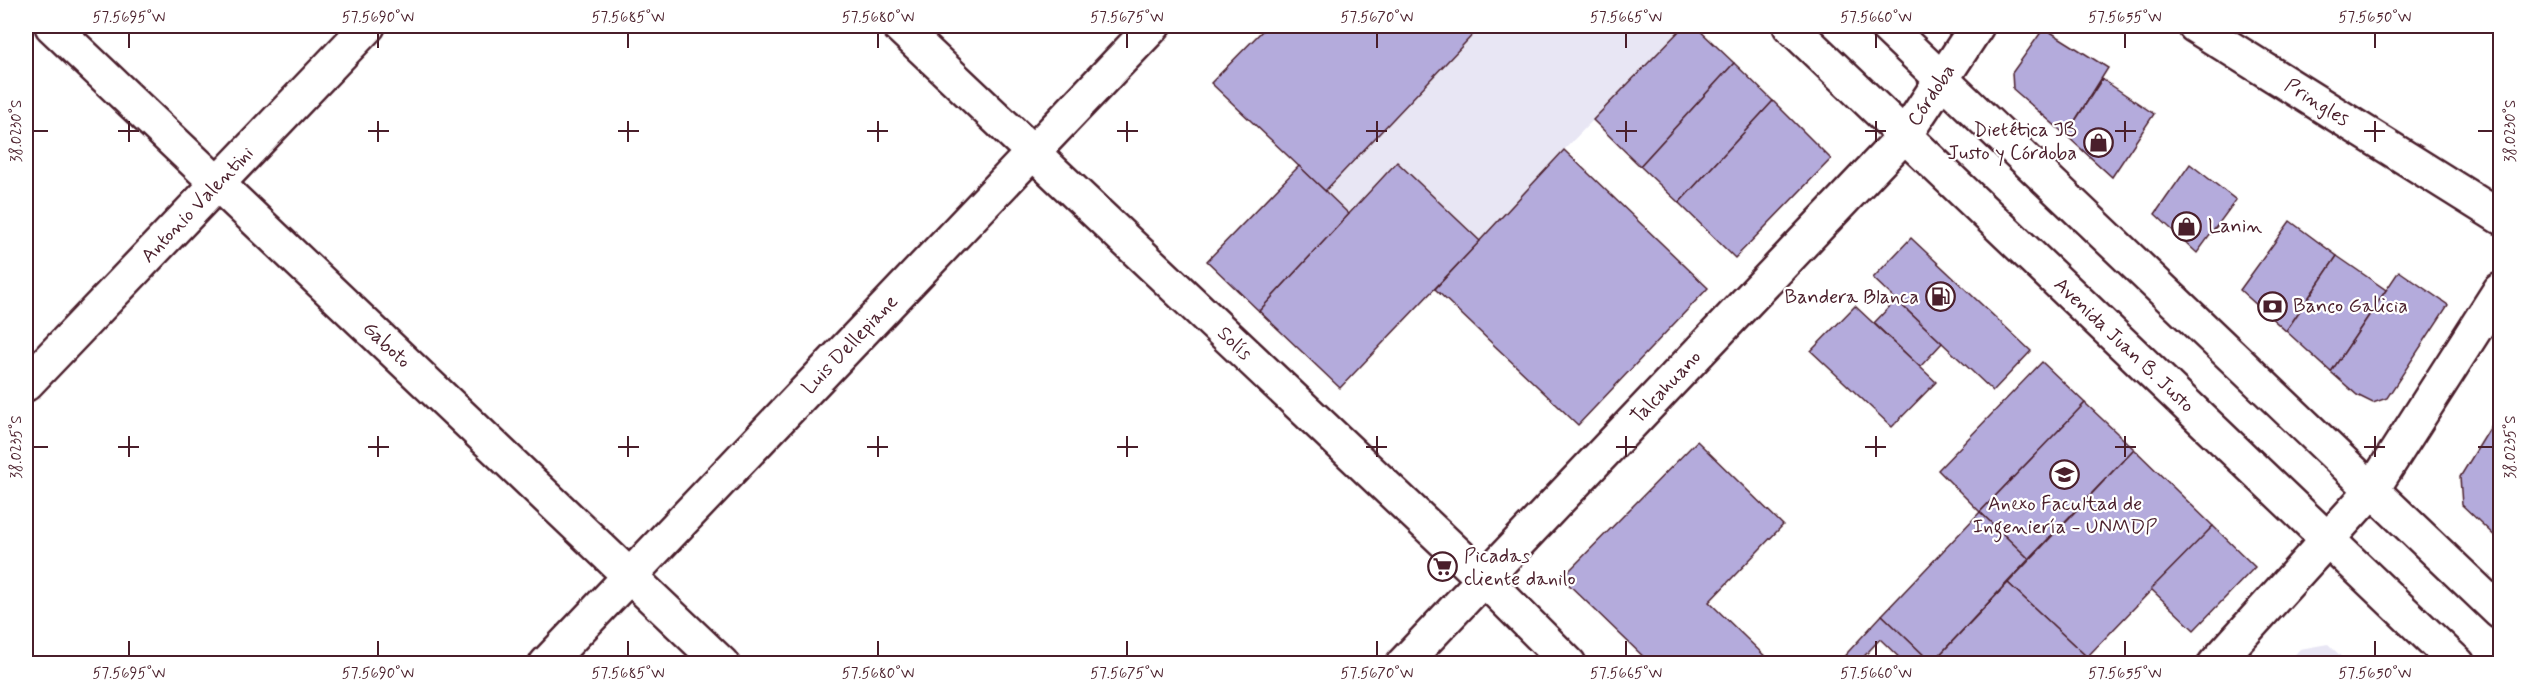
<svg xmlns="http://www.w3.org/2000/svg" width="2526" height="689" viewBox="0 0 2526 689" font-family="Mynerve,sans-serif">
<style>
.built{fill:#e8e6f4}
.building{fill:#b4abdc;stroke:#4a1f2b;stroke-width:1.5}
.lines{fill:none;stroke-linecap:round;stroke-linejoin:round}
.street-casing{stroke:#4a1f2b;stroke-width:38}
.primary-casing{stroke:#4a1f2b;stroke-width:38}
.street{stroke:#fff;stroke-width:33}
.primary{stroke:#fff;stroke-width:33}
.ticks{fill:none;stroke:#4a1f2b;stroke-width:2}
.labels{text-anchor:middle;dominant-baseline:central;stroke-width:4.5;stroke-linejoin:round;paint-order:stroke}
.street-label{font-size:20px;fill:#4a1f2b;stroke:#fff}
.poi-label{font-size:20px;fill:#4a1f2b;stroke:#fff;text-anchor:start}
.neatline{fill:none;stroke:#4a1f2b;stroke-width:2}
.ticks-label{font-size:15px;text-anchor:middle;fill:#4a1f2b}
</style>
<rect width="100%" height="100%" fill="#fff"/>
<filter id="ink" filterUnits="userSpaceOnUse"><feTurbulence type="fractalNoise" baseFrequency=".0167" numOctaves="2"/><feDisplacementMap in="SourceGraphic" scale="12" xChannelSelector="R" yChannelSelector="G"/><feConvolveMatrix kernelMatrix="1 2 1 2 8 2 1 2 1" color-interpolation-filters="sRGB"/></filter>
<g filter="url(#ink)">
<g class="built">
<polygon points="1267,26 1684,26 1564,150 1708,288 1578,425 1435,289 1340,388 1207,261 1299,166 1211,83"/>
<polygon points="2328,644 2348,663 2287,663 2300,649"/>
</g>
<g class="building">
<polygon points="1267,26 1481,26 1325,191 1211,83"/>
<polygon points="1684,26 1695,26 1734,63 1640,166 1593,120"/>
<polygon points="2044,28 2108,68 2066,135 2013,89 2012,73"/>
<polygon points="1734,63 1773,101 1679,203 1640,166"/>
<polygon points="2102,79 2154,114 2112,177 2066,135"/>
<polygon points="1773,101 1831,159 1735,258 1679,203"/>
<polygon points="1564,150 1708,288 1578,425 1435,289"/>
<polygon points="1397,162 1480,241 1340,388 1259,311"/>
<polygon points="2190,164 2236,200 2197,253 2155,214"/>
<polygon points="1299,166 1349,214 1259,311 1207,261"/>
<polygon points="2290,221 2337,256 2286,331 2240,290"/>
<polygon points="1911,238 2031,351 1993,391 1873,278"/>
<polygon points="2337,256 2386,290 2331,372 2286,331"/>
<polygon points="2399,271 2448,305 2387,398 2373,403 2357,395 2331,372"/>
<polygon points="1896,300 1942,343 1920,367 1874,323"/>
<polygon points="1855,306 1936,382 1892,427 1811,351"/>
<polygon points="2042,362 2085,403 1980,512 1938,470"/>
<polygon points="2085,403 2134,449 2029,559 1980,512"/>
<polygon points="2500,412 2500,541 2462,505 2460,477"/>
<polygon points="1697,441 1783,525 1709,602 1773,664 1651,664 1562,578"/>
<polygon points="2134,449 2213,526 2087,657 2008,583"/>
<polygon points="1980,512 2029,559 1932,663 1882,615"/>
<polygon points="2213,526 2255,567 2194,630 2151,589"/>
<polygon points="2008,583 2087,657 2094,664 1932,663"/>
<polygon points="1882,615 1932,663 1933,664 1906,664 1880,639 1857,664 1837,664"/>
</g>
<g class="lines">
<defs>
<g id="street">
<path id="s1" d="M 52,26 L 722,664"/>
<path id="s2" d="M 899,26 L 1484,579 L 1569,664"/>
<path id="s3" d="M 2195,26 L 2500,217"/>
<path id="s4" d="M 26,384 L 368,26"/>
<path id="s5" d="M 546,664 L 1153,26"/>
<path id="s6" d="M 1403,664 L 1905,135 L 1977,26"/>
<polyline points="2215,664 2372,490 2500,290"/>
</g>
<g id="primary">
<path id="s7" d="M 1790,26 L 2458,664"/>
<polyline points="1886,26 2500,612"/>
</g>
</defs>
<use href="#street" class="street-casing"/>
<use href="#primary" class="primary-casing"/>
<use href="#street" class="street"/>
<use href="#primary" class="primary"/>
</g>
</g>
<path class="ticks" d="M 129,33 L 129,48M 378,33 L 378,48M 628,33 L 628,48M 878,33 L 878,48M 1127,33 L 1127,48M 1377,33 L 1377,48M 1626,33 L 1626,48M 1876,33 L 1876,48M 2125,33 L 2125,48M 2375,33 L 2375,48M 129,121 L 129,142M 378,121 L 378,142M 628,121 L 628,142M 878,121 L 878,142M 1127,121 L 1127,142M 1377,121 L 1377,142M 1626,121 L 1626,142M 1876,121 L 1876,142M 2125,121 L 2125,142M 2375,121 L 2375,142M 33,131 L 48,131M 118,131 L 139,131M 368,131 L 389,131M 618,131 L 639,131M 867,131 L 888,131M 1117,131 L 1138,131M 1366,131 L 1387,131M 1616,131 L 1637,131M 1865,131 L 1886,131M 2115,131 L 2136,131M 2364,131 L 2385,131M 2478,131 L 2493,131M 129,436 L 129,457M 378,436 L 378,457M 628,436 L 628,457M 878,436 L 878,457M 1127,436 L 1127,457M 1377,436 L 1377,457M 1626,436 L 1626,457M 1876,436 L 1876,457M 2125,436 L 2125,457M 2375,436 L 2375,457M 33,447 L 48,447M 118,447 L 139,447M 368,447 L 389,447M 618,447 L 639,447M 867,447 L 888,447M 1117,447 L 1138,447M 1366,447 L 1387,447M 1616,447 L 1637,447M 1865,447 L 1886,447M 2115,447 L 2136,447M 2364,447 L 2385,447M 2478,447 L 2493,447M 129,641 L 129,656M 378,641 L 378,656M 628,641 L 628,656M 878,641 L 878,656M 1127,641 L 1127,656M 1377,641 L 1377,656M 1626,641 L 1626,656M 1876,641 L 1876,656M 2125,641 L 2125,656M 2375,641 L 2375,656"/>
<defs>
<symbol id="shop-ring" viewBox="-11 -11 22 22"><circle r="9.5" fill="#fff" stroke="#4a1f2b" stroke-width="1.5"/><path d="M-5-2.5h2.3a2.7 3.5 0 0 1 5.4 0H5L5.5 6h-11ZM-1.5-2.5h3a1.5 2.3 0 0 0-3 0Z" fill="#4a1f2b"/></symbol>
<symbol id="fuel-ring" viewBox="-11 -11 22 22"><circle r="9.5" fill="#fff" stroke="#4a1f2b" stroke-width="1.5"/><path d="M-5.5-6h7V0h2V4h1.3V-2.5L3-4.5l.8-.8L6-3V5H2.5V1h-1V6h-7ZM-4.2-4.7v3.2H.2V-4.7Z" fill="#4a1f2b"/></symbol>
<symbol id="bank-ring" viewBox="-11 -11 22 22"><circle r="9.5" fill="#fff" stroke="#4a1f2b" stroke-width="1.5"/><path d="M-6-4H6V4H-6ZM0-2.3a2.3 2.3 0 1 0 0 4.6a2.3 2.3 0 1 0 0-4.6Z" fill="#4a1f2b"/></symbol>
<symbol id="university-ring" viewBox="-11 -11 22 22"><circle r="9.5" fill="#fff" stroke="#4a1f2b" stroke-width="1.5"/><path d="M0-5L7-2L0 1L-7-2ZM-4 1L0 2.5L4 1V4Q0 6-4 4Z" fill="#4a1f2b"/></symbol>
<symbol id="supermarket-ring" viewBox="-11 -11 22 22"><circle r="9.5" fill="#fff" stroke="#4a1f2b" stroke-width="1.5"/><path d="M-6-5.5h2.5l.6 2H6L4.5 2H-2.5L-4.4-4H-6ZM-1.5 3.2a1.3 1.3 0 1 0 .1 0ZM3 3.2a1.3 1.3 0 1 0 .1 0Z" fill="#4a1f2b"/></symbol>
</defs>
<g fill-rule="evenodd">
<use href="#shop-ring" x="2082" y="126" width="33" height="33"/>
<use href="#shop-ring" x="2170" y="210" width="33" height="33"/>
<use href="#fuel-ring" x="1924" y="280" width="33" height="33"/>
<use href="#bank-ring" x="2256" y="290" width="33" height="33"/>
<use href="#university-ring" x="2048" y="458" width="33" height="33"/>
<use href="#supermarket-ring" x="1426" y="550" width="33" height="33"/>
</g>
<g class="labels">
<g class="street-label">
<text stroke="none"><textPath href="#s6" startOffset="777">Córdoba</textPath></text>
<text stroke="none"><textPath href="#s3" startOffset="144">Pringles</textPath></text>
<text stroke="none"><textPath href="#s4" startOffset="248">Antonio Valentini</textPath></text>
<text stroke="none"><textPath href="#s2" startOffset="462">Solís</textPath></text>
<text stroke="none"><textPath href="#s7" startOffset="462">Avenida Juan B. Justo</textPath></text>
<text stroke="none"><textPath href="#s1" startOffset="462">Gaboto</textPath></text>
<text stroke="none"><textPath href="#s5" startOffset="441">Luis Dellepiane</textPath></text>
<text stroke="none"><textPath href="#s6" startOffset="382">Talcahuano</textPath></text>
</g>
<g class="poi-label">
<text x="2077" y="130" text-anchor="end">Dietética JB<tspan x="2077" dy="23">Justo y Córdoba</tspan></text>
<text x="2208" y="226">Lanin</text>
<text x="1919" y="297" text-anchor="end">Bandera Blanca</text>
<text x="2293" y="306">Banco Galicia</text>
<text x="2065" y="504" text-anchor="middle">Anexo Facultad de<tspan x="2065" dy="23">Ingeniería - UNMDP</tspan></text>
<text x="1464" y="556">Picadas<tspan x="1464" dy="23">cliente danilo</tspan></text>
</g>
</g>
<rect width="2526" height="689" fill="none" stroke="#fff" stroke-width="66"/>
<rect x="33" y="33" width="2460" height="623" class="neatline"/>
<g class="ticks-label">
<text x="129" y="22">57.5695°W</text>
<text x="378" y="22">57.5690°W</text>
<text x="628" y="22">57.5685°W</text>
<text x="878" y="22">57.5680°W</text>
<text x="1127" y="22">57.5675°W</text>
<text x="1377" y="22">57.5670°W</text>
<text x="1626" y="22">57.5665°W</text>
<text x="1876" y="22">57.5660°W</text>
<text x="2125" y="22">57.5655°W</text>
<text x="2375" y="22">57.5650°W</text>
<text transform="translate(16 131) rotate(-90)" y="5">38.0230°S</text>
<text transform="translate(2510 131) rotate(-90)" y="5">38.0230°S</text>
<text transform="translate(16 447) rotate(-90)" y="5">38.0235°S</text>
<text transform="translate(2510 447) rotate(-90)" y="5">38.0235°S</text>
<text x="129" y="678">57.5695°W</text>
<text x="378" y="678">57.5690°W</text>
<text x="628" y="678">57.5685°W</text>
<text x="878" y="678">57.5680°W</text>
<text x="1127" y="678">57.5675°W</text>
<text x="1377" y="678">57.5670°W</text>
<text x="1626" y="678">57.5665°W</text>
<text x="1876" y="678">57.5660°W</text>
<text x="2125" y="678">57.5655°W</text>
<text x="2375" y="678">57.5650°W</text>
</g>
</svg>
